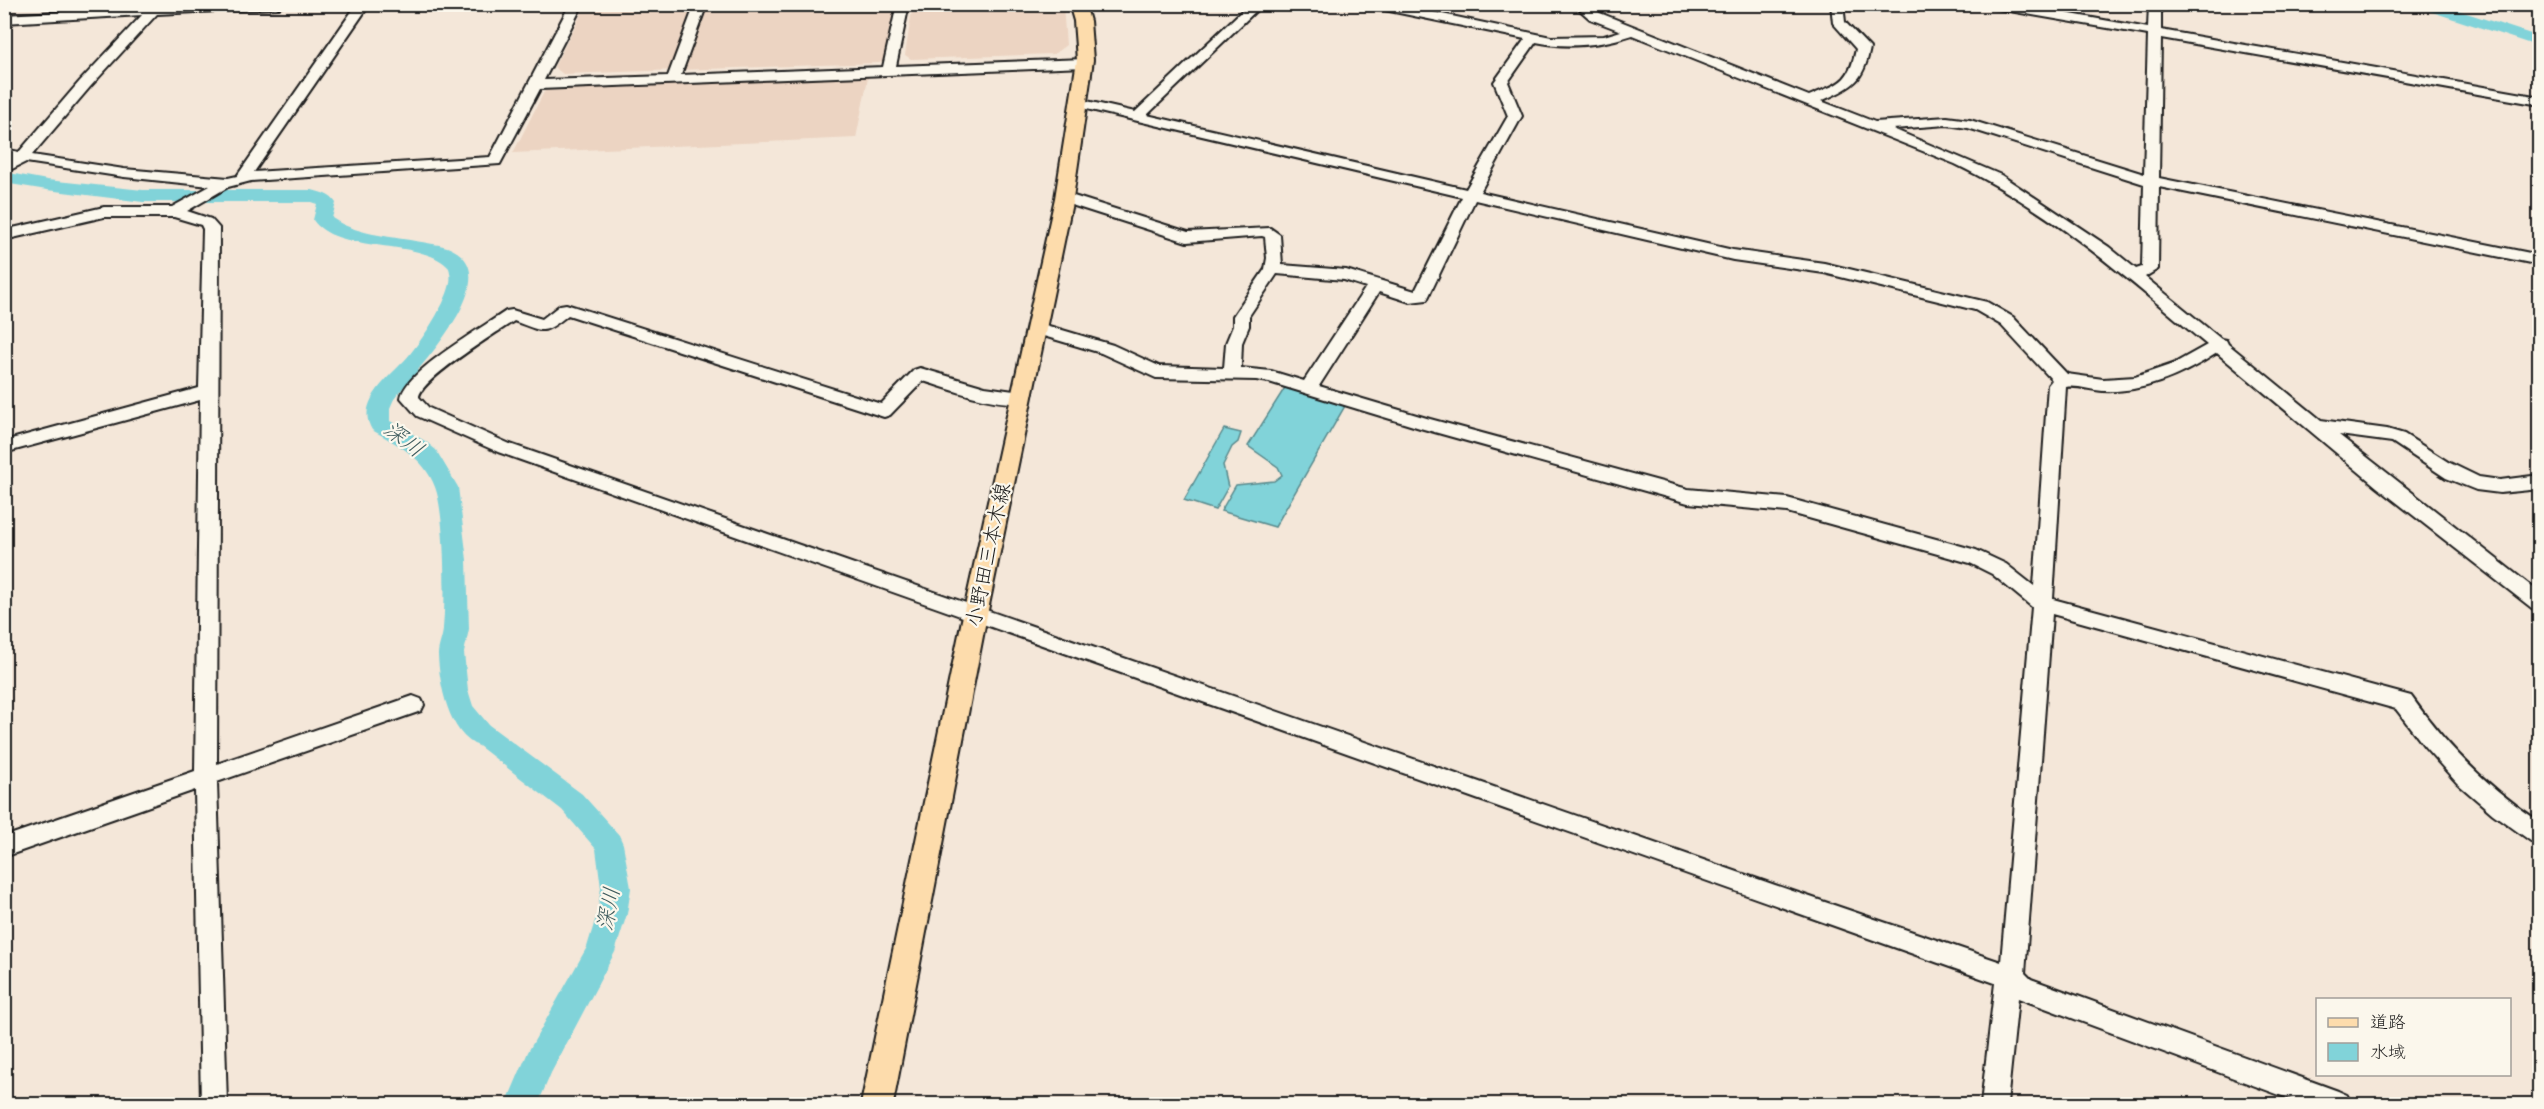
<svg xmlns="http://www.w3.org/2000/svg" width="2544" height="1109" viewBox="0 0 2544 1109" font-family="'Shantell Sans','Klee One',sans-serif">
<style>
.built{fill:#ecd4c2}
.water{fill:#81d3d9;stroke:#598a8d;stroke-width:1.5}
.lines{fill:none;stroke-linecap:round;stroke-linejoin:round}
.river{fill:#81d3d9;fill-rule:evenodd}
.minor-casing{stroke:#1c1c1c;stroke-width:4}
.major-casing{stroke:#1c1c1c;stroke-width:4}
.minor{fill:#fbf7ec;fill-rule:evenodd}
.major{fill:#fddcac;fill-rule:evenodd}
.labels{text-anchor:middle;dominant-baseline:central;stroke-width:4.5;stroke-linejoin:round;paint-order:stroke}
.street-label{font-size:21px;fill:#1c1c1c;stroke:#fbf7ec}
.water-label{font-size:22px;font-style:italic;fill:#3f5c5e;stroke:#fbf7ec}
</style>
<rect width="100%" height="100%" fill="#f4e7d9"/>
<filter id="ink" filterUnits="userSpaceOnUse"><feTurbulence type="fractalNoise" baseFrequency=".0167" numOctaves="2"/><feDisplacementMap in="SourceGraphic" scale="12" xChannelSelector="R" yChannelSelector="G"/><feConvolveMatrix kernelMatrix="1 2 1 2 8 2 1 2 1" color-interpolation-filters="sRGB"/></filter>
<g filter="url(#ink)">
<g class="built">
<polygon points="716,4 898,5 886,60 879,63 563,74 554,67 584,9"/>
<polygon points="913,4 1063,5 1066,45 1054,54 911,59 905,55"/>
<polygon points="869,73 856,138 513,153 544,92 554,86"/>
</g>
<g class="water">
<polygon points="1286,386 1345,406 1275,527 1221,511 1236,485 1274,481 1282,475 1278,467 1248,446"/>
<polygon points="1224,429 1241,433 1238,442 1232,447 1223,465 1228,487 1215,510 1184,500"/>
</g>
<g class="lines">
<g class="river">
<polygon points="2415,4 2439,4 2540,37 2540,47 2417,7"/>
<path d="M 4,172 L 47,180 L 143,190 L 312,190 C 322,193 330,194 336,203 L 332,218 C 355,234 388,236 415,241 C 426,243 437,244 447,247 C 516,273 412,373 393,401 L 390,408 L 390,421 L 425,441 L 436,450 L 458,487 L 467,560 L 469,629 L 464,653 L 468,690 L 473,706 L 489,725 L 582,794 L 619,835 L 623,844 L 631,888 L 627,914 L 615,952 L 551,1073 L 538,1104 L 506,1104 L 528,1052 L 587,947 L 597,914 L 601,888 L 596,849 L 562,810 L 479,746 C 449,736 439,683 438,655 C 438,646 443,637 443,628 C 446,599 445,512 435,487 C 424,457 398,445 372,430 C 354,401 394,374 410,354 C 423,338 434,321 443,303 C 448,292 453,281 449,268 C 422,237 337,255 313,220 L 317,204 L 311,202 L 143,202 L 47,190 L 4,183 Z"/>
</g>
<defs>
<g id="minor">
<polygon points="200,4 285,4 279,8 157,14 90,87 32,155 124,169 228,178 237,176 357,4 370,4 254,172 490,157 570,4 583,4 544,80 668,76 695,4 707,4 681,75 883,67 897,4 909,4 896,66 1085,59 1092,63 1085,67 540,89 500,164 251,181 228,187 187,211 211,219 219,228 217,764 413,696 421,699 424,705 421,711 217,782 227,1104 201,1104 195,790 4,857 4,837 195,771 200,400 4,453 4,441 199,388 203,229 201,225 174,217 104,217 4,240 4,230 104,207 172,207 210,186 124,177 26,162 4,173 4,163 11,159 4,157 4,149 19,152 80,81 142,15 4,23 4,15"/>
<path d="M 1249,4 L 1263,4 L 1147,115 L 1466,189 L 1508,116 L 1494,82 L 1525,39 L 1375,8 L 1369,4 L 1395,4 L 1551,37 L 1604,36 L 1621,31 L 1590,19 L 1573,4 L 1588,4 L 1600,13 L 1809,96 C 1839,83 1849,84 1856,49 L 1833,23 L 1831,4 L 1843,4 L 1845,22 L 1870,48 C 1863,84 1851,87 1821,101 L 1875,122 L 1947,117 L 1970,120 L 2144,174 L 2148,35 L 1992,8 L 1986,4 L 2016,4 L 2148,28 L 2149,4 L 2161,4 L 2161,30 L 2540,97 L 2540,105 L 2161,38 L 2159,178 L 2540,255 L 2540,265 L 2159,187 L 2158,269 L 2145,277 L 2221,339 L 2226,340 L 2228,344 L 2321,420 L 2387,429 L 2404,434 L 2448,462 L 2479,477 L 2500,480 L 2540,475 L 2540,489 L 2500,493 L 2476,490 L 2446,478 L 2392,442 L 2339,435 L 2540,593 L 2540,612 L 2533,609 L 2377,487 L 2217,353 C 2183,375 2144,393 2103,391 C 2090,390 2077,385 2066,387 L 2053,599 L 2411,696 C 2446,746 2488,788 2540,822 L 2540,845 L 2532,842 L 2493,814 L 2457,783 L 2425,747 L 2396,709 L 2052,614 L 2025,973 L 2031,979 L 2338,1091 L 2347,1095 L 2351,1104 L 2304,1104 L 2018,998 L 2007,1104 L 1981,1104 L 1995,983 L 498,452 L 417,416 L 401,398 C 405,371 482,328 506,311 L 512,310 L 542,319 L 560,305 L 566,304 L 881,404 L 914,370 L 920,368 L 985,387 L 1028,393 L 1031,397 L 1028,401 C 1001,409 950,389 923,381 L 890,415 L 884,417 L 568,315 C 542,336 544,332 514,321 C 496,333 421,379 419,397 L 429,408 L 510,444 L 1775,885 L 2001,962 L 2032,607 L 1992,574 L 1970,563 L 1787,512 L 1688,503 L 1420,428 L 1269,382 L 1256,380 L 1156,378 L 1101,353 L 1030,332 L 1028,328 L 1030,324 L 1042,324 L 1113,345 L 1159,366 L 1224,368 L 1226,343 L 1233,326 L 1233,316 L 1265,269 L 1267,258 L 1265,237 L 1262,236 L 1187,242 L 1059,201 L 1056,198 L 1064,193 L 1188,232 L 1270,228 L 1280,235 L 1282,265 L 1346,270 L 1415,291 L 1462,197 L 1078,107 L 1071,103 L 1078,99 L 1135,112 ZM 1632,35 L 1955,164 C 2049,209 2128,279 2207,345 L 2173,364 L 2135,377 L 2103,379 L 2067,374 L 2013,317 L 1987,302 L 1824,263 L 1733,250 L 1480,192 L 1522,116 L 1508,82 L 1536,42 C 1568,49 1602,45 1632,35 ZM 1947,125 L 1968,128 L 2144,184 L 2142,267 L 2136,269 L 2109,247 L 2001,175 L 1893,129 ZM 1475,200 L 1733,260 L 1824,273 L 1975,310 L 2001,325 L 2052,380 L 2048,385 L 2034,586 L 2006,564 L 1976,550 L 1787,498 L 1688,489 L 1430,419 L 1319,386 L 1379,292 L 1410,302 L 1427,300 ZM 1277,274 L 1344,280 L 1366,287 L 1304,381 L 1271,371 L 1241,368 L 1242,343 L 1249,326 L 1249,316 Z"/>
<polygon points="2526,4 2540,4 2540,11"/>
</g>
<polygon id="major" points="1069,4 1085,4 1090,21 1093,60 1073,198 987,615 893,1104 861,1104 963,615 1055,198 1077,60 1074,21"/>
</defs>
<use href="#minor" class="minor-casing"/>
<use href="#major" class="major-casing"/>
<use href="#minor" class="minor"/>
<use href="#major" class="major"/>
</g>
</g>
<g class="labels">
<g class="street-label">
<text transform="translate(988 555) rotate(-78)">小野田三本木線</text>
</g>
<g class="water-label">
<text transform="translate(404 439) rotate(37)">深川</text>
<text transform="translate(608 909) rotate(-80)">深川</text>
</g>
</g>
<rect width="2544" height="1109" fill="none" stroke="#fbf7ec" stroke-width="24"/>
<rect x="12" y="12" width="2520" height="1085" fill="none" stroke="#1c1c1c" stroke-width="2" filter="url(#ink)"/>
<rect x="2316" y="998" width="195" height="78" fill="#fbf7ec" stroke="#a29f99" stroke-width="1.5"/>
<rect x="2328" y="1018" width="30" height="9" fill="#fddcac" stroke="#a29f99" stroke-width="1.5"/>
<text x="2370" y="1028" font-size="18" fill="#1c1c1c">道路</text>
<rect x="2328" y="1043" width="30" height="18" fill="#81d3d9" stroke="#a29f99" stroke-width="1.5"/>
<text x="2370" y="1058" font-size="18" fill="#1c1c1c">水域</text>
</svg>
